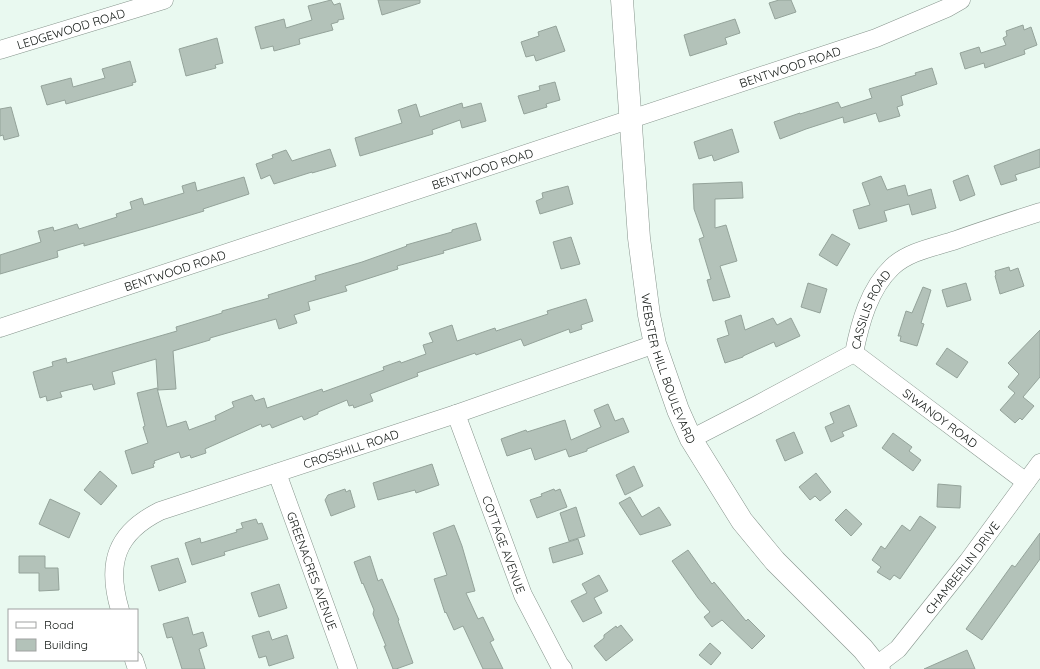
<svg xmlns="http://www.w3.org/2000/svg" width="1040" height="669" viewBox="0 0 1040 669" font-family="Quicksand,sans-serif">
<style>
.building{fill:#b3c2b9;stroke:#94a39a}
.lines{fill:none;stroke-linecap:round;stroke-linejoin:round}
.minor-casing{stroke:#86948c;stroke-width:19}
.tertiary-casing{stroke:#86948c;stroke-width:23}
.minor{stroke:#fff;stroke-width:18}
.tertiary{stroke:#fff;stroke-width:22}
.labels{text-anchor:middle;dominant-baseline:central;stroke-width:3;stroke-linejoin:round;paint-order:stroke}
.street-label{font-size:12px;fill:#111613;stroke:#fff}
</style>
<rect width="100%" height="100%" fill="#e9f9f0"/>
<g class="building">
<polygon points="331,0 334,5 340,3 344,19 338,20 338,22 331,24 333,30 299,39 300,44 274,51 273,46 261,49 255,27 284,19 286,28 312,20 308,6"/>
<polygon points="378,0 420,0 420,3 382,15"/>
<polygon points="779,0 791,0 796,12 775,19 769,3"/>
<polygon points="735,19 740,33 725,38 727,44 690,56 684,35"/>
<polygon points="1023,25 1024,30 1031,27 1037,45 1024,50 1025,54 985,68 984,63 965,69 960,53 979,47 981,53 1006,45 1003,38 1007,36 1006,31"/>
<polygon points="556,26 565,51 536,61 534,55 526,57 521,42 539,36 538,32"/>
<polygon points="217,38 223,63 215,65 216,68 186,76 179,49"/>
<polygon points="130,61 136,82 132,83 133,85 66,104 65,100 47,105 41,86 71,78 73,87 105,78 102,69"/>
<polygon points="932,68 937,84 901,96 903,105 897,107 900,116 879,122 876,113 844,123 843,117 806,129 780,139 774,122 800,113 800,114 838,102 841,108 872,98 869,89 916,75 915,73"/>
<polygon points="555,82 560,100 546,104 547,107 524,114 518,96 540,90 539,86"/>
<polygon points="462,103 463,108 481,103 486,121 462,128 460,120 432,130 433,134 360,156 355,138 402,123 398,110 416,104 420,117"/>
<polygon points="11,107 19,136 4,140 3,135 0,136 0,109"/>
<polygon points="732,129 739,152 714,161 712,155 699,159 694,142"/>
<polygon points="330,149 336,166 312,173 312,172 274,184 270,175 261,179 256,164 273,158 272,155 286,150 292,161"/>
<polygon points="1040,149 1040,167 1015,175 1017,180 1001,185 994,166"/>
<polygon points="968,175 975,195 960,201 953,181"/>
<polygon points="881,176 887,190 905,185 908,196 931,189 936,208 912,215 909,204 884,211 887,221 859,229 853,210 870,205 862,183"/>
<polygon points="244,177 249,194 203,209 204,211 154,226 84,246 84,243 57,251 58,257 0,274 0,255 41,242 38,231 53,227 54,231 77,224 79,229 117,217 116,214 132,209 130,202 142,198 144,205 184,193 182,186 195,182 197,191"/>
<polygon points="742,182 743,198 715,199 715,228 726,225 737,261 720,266 730,297 713,301 707,280 711,279 699,239 704,237 694,209 693,184"/>
<polygon points="568,186 573,204 540,214 536,201 543,198 542,193"/>
<polygon points="476,223 481,240 443,251 444,253 397,266 398,269 345,286 347,291 308,302 310,310 294,315 297,323 279,329 276,319 210,338 210,340 173,351 176,389 158,390 156,359 112,372 115,384 94,390 92,384 60,392 62,397 47,401 46,396 40,398 33,372 53,366 52,362 66,358 67,363 177,331 176,327 222,313 222,311 269,298 268,295 316,280 315,276 362,262 407,246 406,245 452,232 452,230"/>
<polygon points="832,234 850,244 837,266 819,255"/>
<polygon points="571,237 580,264 561,269 553,242"/>
<polygon points="1009,267 1010,271 1018,268 1024,286 1000,294 995,276 996,275 995,271"/>
<polygon points="808,283 827,289 820,313 801,307"/>
<polygon points="966,283 971,300 947,307 942,290"/>
<polygon points="923,287 931,290 921,323 924,324 917,346 900,341 901,336 898,336 906,311 912,313"/>
<polygon points="586,299 593,321 581,325 582,329 570,333 569,329 524,346 521,339 476,355 475,353 417,373 418,376 370,394 373,401 354,408 353,405 349,406 347,400 318,412 318,414 304,420 302,416 272,428 270,424 262,427 261,424 205,449 206,453 191,458 190,455 181,458 179,452 154,461 155,463 153,464 154,467 132,474 125,451 148,443 143,427 145,426 137,393 157,388 167,427 186,421 189,430 216,420 215,416 234,407 232,402 252,395 255,401 264,398 267,408 322,389 323,392 384,370 383,367 400,361 401,363 426,354 423,345 433,342 429,333 452,325 457,341 495,328 496,331 548,314 547,311"/>
<polygon points="741,315 745,330 773,318 777,325 791,318 800,336 776,347 774,342 743,356 743,357 725,363 717,339 729,335 725,321"/>
<polygon points="1040,330 1040,377 1023,397 1034,406 1022,420 1020,418 1015,423 1000,410 1015,393 1008,387 1019,374 1008,363"/>
<polygon points="947,348 968,362 957,378 936,364"/>
<polygon points="608,404 615,421 623,418 629,432 587,449 587,451 569,457 566,449 535,460 531,448 507,456 501,439 526,430 527,432 565,420 571,440 601,427 594,410"/>
<polygon points="849,405 857,426 842,432 844,436 831,442 825,427 834,423 830,413"/>
<polygon points="794,432 803,453 785,461 776,440"/>
<polygon points="893,433 912,447 909,451 921,460 913,471 882,448"/>
<polygon points="432,464 439,485 416,493 415,490 378,500 373,483"/>
<polygon points="634,466 643,486 625,495 616,475"/>
<polygon points="100,471 117,486 101,505 84,490"/>
<polygon points="816,473 831,492 820,501 815,496 810,500 799,487"/>
<polygon points="938,484 961,486 960,508 937,507"/>
<polygon points="345,489 346,492 350,490 355,507 331,516 325,500 328,495"/>
<polygon points="554,489 555,491 560,489 567,507 537,518 530,500 542,496 541,494"/>
<polygon points="630,497 642,517 659,507 671,525 640,535 619,503"/>
<polygon points="50,499 80,513 69,538 39,524"/>
<polygon points="576,507 585,536 569,541 560,513"/>
<polygon points="846,509 862,524 851,536 835,520"/>
<polygon points="920,516 936,527 900,579 894,575 890,580 877,572 881,567 872,560 881,546 885,549 902,525 910,531"/>
<polygon points="256,519 258,524 262,523 268,539 224,552 225,555 192,565 185,543 200,538 201,543 237,532 236,530 243,528 241,523"/>
<polygon points="454,525 462,546 475,591 466,593 478,619 483,617 494,640 490,642 503,669 483,669 463,626 454,630 446,612 445,613 434,579 447,575 433,533"/>
<polygon points="1040,533 1040,559 982,640 966,629 1012,565 1015,567"/>
<polygon points="578,539 583,554 553,563 549,548"/>
<polygon points="688,550 712,584 714,582 746,621 748,619 765,636 752,649 722,620 712,627 704,617 710,612 698,598 672,561"/>
<polygon points="19,556 45,556 45,568 58,568 59,590 39,591 39,573 19,573"/>
<polygon points="370,556 378,581 382,579 399,620 398,621 413,663 396,669 393,669 384,646 386,646 373,614 374,610 363,583 362,584 354,562"/>
<polygon points="178,558 186,582 159,591 151,566"/>
<polygon points="599,575 608,591 594,598 602,613 583,622 571,601 587,593 582,584"/>
<polygon points="279,584 287,608 259,617 251,593"/>
<polygon points="188,617 193,635 203,632 207,646 199,649 205,669 182,669 172,637 167,638 163,624"/>
<polygon points="621,625 633,640 606,661 594,646 604,638 604,635 616,626 617,628"/>
<polygon points="269,631 272,640 287,635 294,658 269,666 266,656 259,658 252,636"/>
<polygon points="710,643 721,653 711,665 699,655"/>
<polygon points="967,650 975,669 924,669"/>
</g>
<g class="lines">
<defs>
<g id="minor">
<path id="s1" d="M 0,50 L 164,0"/>
<path id="s2" d="M 0,328 L 876,38 L 947,8 L 961,0"/>
<path id="s3" d="M 854,353 L 1026,482"/>
<path id="s4" d="M 456,414 L 523,595 L 559,664 L 563,669"/>
<path id="s5" d="M 691,439 L 757,405 L 854,353 C 860,323 869,289 892,267 C 909,251 935,247 956,240 C 984,230 1012,221 1040,212"/>
<path id="s6" d="M 277,473 L 348,669"/>
<path id="s7" d="M 120,610 C 106,563 116,533 160,511 L 456,414 L 655,344"/>
<polyline points="134,660 137,669"/>
<path id="s8" d="M 877,665 L 898,649 L 968,561 L 1040,463"/>
</g>
<g id="tertiary">
<path id="s9" d="M 622,0 L 639,238 L 649,315 L 655,344 L 678,410 L 691,439 L 742,521 L 775,561 L 863,649 L 879,669"/>
</g>
</defs>
<use href="#minor" class="minor-casing"/>
<use href="#tertiary" class="tertiary-casing"/>
<use href="#minor" class="minor"/>
<use href="#tertiary" class="tertiary"/>
</g>
<g class="labels">
<g class="street-label">
<text stroke="none"><textPath href="#s1" startOffset="74">LEDGEWOOD ROAD</textPath></text>
<text stroke="none"><textPath href="#s2" startOffset="832">BENTWOOD ROAD</textPath></text>
<text stroke="none"><textPath href="#s2" startOffset="508">BENTWOOD ROAD</textPath></text>
<text stroke="none"><textPath href="#s2" startOffset="184">BENTWOOD ROAD</textPath></text>
<text stroke="none"><textPath href="#s5" startOffset="231">CASSILIS ROAD</textPath></text>
<text stroke="none"><textPath href="#s9" startOffset="373">WEBSTER HILL BOULEVARD</textPath></text>
<text stroke="none"><textPath href="#s3" startOffset="108">SIWANOY ROAD</textPath></text>
<text stroke="none"><textPath href="#s7" startOffset="320">CROSSHILL ROAD</textPath></text>
<text stroke="none"><textPath href="#s4" startOffset="139">COTTAGE AVENUE</textPath></text>
<text stroke="none"><textPath href="#s8" startOffset="130">CHAMBERLIN DRIVE</textPath></text>
<text stroke="none"><textPath href="#s6" startOffset="104">GREENACRES AVENUE</textPath></text>
</g>
</g>
<rect x="8" y="609" width="130" height="52" fill="#ffffff" stroke="#a0a2a1"/>
<rect x="16" y="622" width="20" height="6" fill="#ffffff" stroke="#a0a2a1"/>
<text x="44" y="629" font-size="12" fill="#111613">Road</text>
<rect x="16" y="639" width="20" height="12" fill="#b3c2b9" stroke="#a0a2a1"/>
<text x="44" y="649" font-size="12" fill="#111613">Building</text>
</svg>
